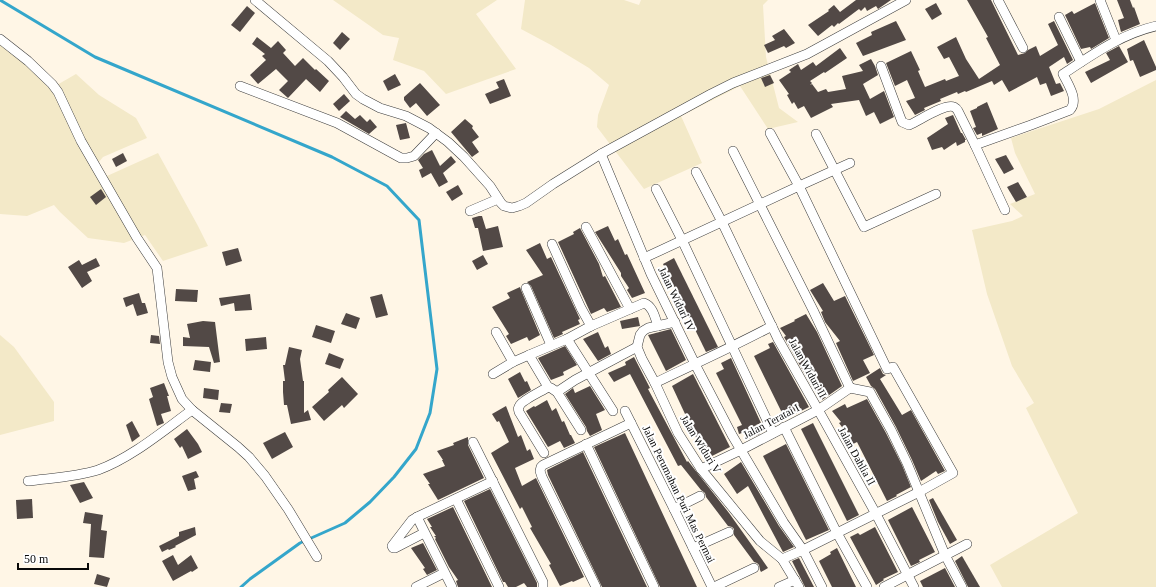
<svg xmlns="http://www.w3.org/2000/svg" width="1156" height="587" viewBox="0 0 1156 587" font-family="Georgia,serif">
<style>
.farmland{fill:#f3e9c8}
.lines{fill:none;stroke-linecap:round;stroke-linejoin:round}
.stream{stroke:#34a6cb;stroke-width:3}
.building{fill:#524946}
.minor-casing{stroke:#3c3c3c;stroke-width:10}
.minor{stroke:#fff;stroke-width:9}
.labels{text-anchor:middle;dominant-baseline:central;stroke-width:4;stroke-linejoin:round;paint-order:stroke}
.street-label{font-size:11px;fill:#090909;stroke:#fff}
</style>
<rect width="100%" height="100%" fill="#fff6e6"/>
<g class="farmland">
<polygon points="333,0 497,0 476,14 516,69 446,94 424,71 393,60 399,38 383,35"/>
<polygon points="525,0 624,0 639,5 641,0 768,0 763,5 766,57 779,108 798,122 768,129 740,86 681,116 702,163 644,189 597,127 598,115 609,85 589,68 551,45 521,29"/>
<polygon points="0,44 16,55 50,89 76,74 99,95 136,118 147,138 103,157 98,163 107,176 158,153 198,226 208,246 163,261 145,235 124,243 88,238 60,212 54,205 27,216 0,214"/>
<polygon points="1156,80 1156,587 1002,587 990,565 1078,513 1026,408 1034,403 1012,366 987,294 972,230 1012,221 1023,216 1010,204 1035,194 1015,153 1011,138 1099,109"/>
<polygon points="0,335 14,347 54,402 54,421 0,435"/>
</g>
<g class="lines">
<polyline class="stream" points="0,0 95,57 332,157 387,186 419,220 437,369 430,413 416,449 394,477 370,502 345,523 300,543 250,579 241,587"/>
</g>
<g class="building">
<polygon points="856,0 891,0 878,9 876,6 867,11 865,7 861,11 859,9 839,24 838,23 834,27 832,25 818,36 808,25 829,11 828,10 834,5 840,12"/>
<polygon points="967,0 991,0 1018,55 1025,53 1028,50 1036,46 1040,56 1058,45 1048,24 1054,21 1073,60 1067,64 1064,57 1049,67 1056,84 1060,83 1064,91 1051,96 1046,83 1040,85 1037,77 1009,92 1002,80 994,85 992,81 966,92 965,91 958,94 957,92 940,99 941,101 924,108 925,110 915,115 906,101 915,98 907,80 895,86 886,63 911,51 920,70 918,71 925,87 945,79 946,81 959,76 949,57 944,59 937,47 956,37 966,59 979,79 1000,65 986,38 988,37"/>
<polygon points="1117,0 1130,0 1133,8 1134,7 1140,24 1121,32 1118,20 1124,18"/>
<polygon points="936,3 942,14 932,20 925,9"/>
<polygon points="1095,3 1109,38 1091,49 1090,47 1081,49 1065,15 1072,11 1074,14"/>
<polygon points="247,6 255,13 240,32 231,25"/>
<polygon points="896,21 906,40 863,56 856,43 872,35 871,32"/>
<polygon points="784,29 795,43 786,48 784,46 768,53 764,45 775,40 772,36"/>
<polygon points="342,32 350,39 340,50 333,43"/>
<polygon points="257,37 271,48 278,41 286,50 283,53 295,66 303,58 315,70 316,69 329,81 320,92 306,79 288,98 279,90 288,81 276,69 258,84 250,75 266,60 262,56 265,54 252,44"/>
<polygon points="1144,40 1156,67 1156,70 1140,77 1133,60 1130,61 1127,49"/>
<polygon points="1119,46 1128,62 1091,83 1085,72 1110,60 1106,53"/>
<polygon points="840,48 847,58 825,73 824,72 810,81 812,83 810,85 812,84 818,92 826,89 828,92 846,89 842,76 863,71 859,65 871,59 875,66 878,75 863,84 870,99 884,91 894,117 880,124 874,112 866,116 859,100 831,104 833,107 811,118 804,106 798,109 794,102 792,104 787,95 789,94 779,80 791,72 789,70 798,64 801,70 813,62 816,66"/>
<polygon points="395,74 401,85 388,91 383,81"/>
<polygon points="770,75 774,83 765,87 761,78"/>
<polygon points="504,79 511,96 490,104 485,94 499,88 496,82"/>
<polygon points="420,83 440,105 427,116 416,103 410,108 404,100 404,97"/>
<polygon points="344,94 350,101 339,111 333,104"/>
<polygon points="987,102 998,129 982,136 982,133 977,135 973,128 976,127 970,111 977,108 977,107"/>
<polygon points="346,111 355,119 360,115 367,122 370,119 377,127 369,134 340,117"/>
<polygon points="953,115 961,133 962,133 966,140 965,140 965,142 957,146 956,142 944,150 942,147 932,150 927,138 948,124 945,118"/>
<polygon points="465,119 473,126 472,128 479,137 472,142 479,152 472,157 451,132"/>
<polygon points="406,123 410,138 400,140 396,125"/>
<polygon points="432,150 440,166 451,156 456,162 443,173 448,182 439,187 431,173 422,178 419,170 423,168 418,160 424,154"/>
<polygon points="123,153 127,161 116,167 112,159"/>
<polygon points="1006,155 1014,169 1004,174 995,159"/>
<polygon points="1018,182 1027,197 1016,202 1007,187"/>
<polygon points="458,185 463,194 452,201 446,192"/>
<polygon points="101,189 106,197 96,205 90,197"/>
<polygon points="479,216 482,216 486,229 498,226 503,247 483,251 478,228 475,228 472,218"/>
<polygon points="608,226 615,241 618,239 625,255 627,254 645,293 632,298 627,290 629,288 621,276 621,273 595,232"/>
<polygon points="580,228 599,264 603,277 605,276 621,307 607,312 604,308 591,314 558,242 574,234 573,232"/>
<polygon points="540,243 547,259 551,257 580,319 578,320 580,324 562,332 563,334 554,338 531,286 527,282 543,275 526,250"/>
<polygon points="238,248 242,261 226,266 222,252"/>
<polygon points="483,255 488,264 477,270 472,261"/>
<polygon points="96,258 100,266 87,272 92,281 82,288 68,267 79,260 82,265"/>
<polygon points="674,258 718,347 706,352 663,264"/>
<polygon points="823,283 834,301 845,296 874,355 863,360 870,373 853,381 836,343 840,341 825,322 821,312 823,311 810,290"/>
<polygon points="520,287 521,290 540,335 529,341 527,337 511,344 506,336 509,334 492,307 510,298 507,293"/>
<polygon points="176,289 198,290 197,302 175,301"/>
<polygon points="139,293 142,303 145,303 148,313 137,316 133,304 126,307 123,298"/>
<polygon points="250,294 252,310 235,311 234,303 221,306 219,298"/>
<polygon points="382,294 388,315 376,318 370,297"/>
<polygon points="346,313 360,318 356,329 341,324"/>
<polygon points="806,314 817,332 842,386 822,400 812,387 784,337 786,336 780,328 795,321 794,320"/>
<polygon points="638,317 640,326 622,329 620,321"/>
<polygon points="203,321 215,322 220,362 214,363 209,347 183,346 183,337 190,338 187,324"/>
<polygon points="316,325 335,331 331,343 312,337"/>
<polygon points="671,329 686,360 666,371 648,335"/>
<polygon points="598,332 605,348 608,346 611,354 598,361 583,339"/>
<polygon points="151,335 159,336 160,344 150,343"/>
<polygon points="266,337 267,349 246,351 245,339"/>
<polygon points="773,342 809,407 785,419 754,356 770,348 768,344"/>
<polygon points="565,346 577,365 563,372 564,375 551,380 538,358"/>
<polygon points="289,347 302,350 300,359 303,381 304,381 304,413 308,410 311,420 291,424 287,405 284,405 283,392 283,381 285,381 283,365 285,365"/>
<polygon points="329,353 344,359 340,369 325,364"/>
<polygon points="634,357 650,388 648,389 687,462 688,461 729,513 768,568 761,572 760,570 759,565 757,563 754,562 734,535 734,529 732,527 728,526 706,497 705,493 701,490 681,465 678,466 630,374 614,382 608,373 626,365 625,362"/>
<polygon points="731,358 761,423 756,425 760,434 748,439 745,432 739,434 737,427 742,425 716,373 724,369 721,363"/>
<polygon points="195,360 211,362 210,372 193,370"/>
<polygon points="880,368 883,374 886,375 880,379 902,415 911,410 945,471 938,474 936,471 921,481 912,460 896,427 875,389 871,386 866,377"/>
<polygon points="520,372 525,382 527,381 531,390 518,398 508,379"/>
<polygon points="693,374 730,447 706,459 672,386"/>
<polygon points="342,377 358,394 344,408 342,405 324,421 312,407 329,392 328,390"/>
<polygon points="164,383 169,396 167,396 171,411 161,414 164,423 157,426 149,399 153,397 150,388"/>
<polygon points="590,386 605,410 596,414 602,430 590,436 587,431 586,427 565,394 573,388 575,393"/>
<polygon points="204,388 219,390 218,400 203,398"/>
<polygon points="867,399 886,433 902,465 911,487 896,495 897,496 887,501 857,442 853,444 846,434 847,434 839,423 841,422 832,411 845,404 847,408"/>
<polygon points="547,400 552,411 556,408 562,422 564,421 570,435 571,435 575,443 564,448 560,441 548,447 526,411 534,406 535,407"/>
<polygon points="221,403 232,404 230,413 219,412"/>
<polygon points="506,406 518,437 521,435 527,451 530,449 534,459 515,468 522,486 536,478 584,577 573,582 572,581 560,586 549,565 551,564 530,528 532,527 522,507 520,509 491,453 509,442 499,421 497,422 492,414"/>
<polygon points="132,421 140,436 132,442 126,425"/>
<polygon points="813,423 859,515 847,521 801,429"/>
<polygon points="187,429 198,444 202,452 188,459 182,446 180,448 174,439"/>
<polygon points="285,432 293,447 272,459 263,443"/>
<polygon points="625,433 667,523 697,587 660,587 594,447"/>
<polygon points="468,437 468,445 484,478 438,500 428,484 430,484 423,474 445,466 442,460 443,460 437,451 454,445 453,443"/>
<polygon points="786,444 829,530 806,540 763,456"/>
<polygon points="583,452 647,587 602,587 548,475 547,470"/>
<polygon points="741,462 779,526 794,547 783,552 748,486 737,494 724,474"/>
<polygon points="196,471 199,477 194,479 196,489 188,491 182,476"/>
<polygon points="84,482 93,498 80,503 70,485"/>
<polygon points="490,489 537,583 537,587 527,587 524,583 516,587 508,587 505,582 503,582 464,501"/>
<polygon points="933,498 957,540 950,544 938,522 929,500"/>
<polygon points="32,499 33,518 17,519 16,500"/>
<polygon points="453,507 492,587 458,587 456,581 458,580 449,567 435,539 436,538 434,536 436,536 430,527 432,527 427,519"/>
<polygon points="912,507 935,552 919,560 920,562 911,566 888,520"/>
<polygon points="85,512 103,515 101,530 107,531 104,558 89,557 91,524 83,523"/>
<polygon points="195,527 196,535 175,546 176,547 169,550 168,549 162,552 159,546 179,536 179,532"/>
<polygon points="875,527 898,572 883,579 884,580 876,585 850,537 858,533 860,535"/>
<polygon points="423,543 437,570 427,575 423,569 425,568 411,548"/>
<polygon points="837,548 856,587 832,587 819,561 831,554 830,552"/>
<polygon points="173,555 178,565 191,555 198,568 192,572 191,571 173,581 162,561"/>
<polygon points="962,556 980,587 968,587 955,561"/>
<polygon points="799,558 814,587 805,587 792,561"/>
<polygon points="945,568 955,587 923,587 920,581"/>
<polygon points="97,574 110,578 107,587 94,584"/>
</g>
<g class="lines">
<defs>
<g id="minor">
<polyline points="255,0 328,61 343,77 356,94 363,99 380,108 406,116 429,128 448,142 464,157 490,186 501,203 504,206 512,208 519,206 526,203 553,184 601,154 711,94 733,83 807,54 906,0"/>
<polyline points="998,0 1023,48"/>
<polyline points="1100,0 1116,40"/>
<polyline points="1059,17 1081,62"/>
<polyline points="0,39 28,61 52,84 58,92 81,141 137,238 157,268 168,362 172,377 182,399 192,410 238,447 249,457 265,476 288,509 317,557"/>
<path d="M 881,66 L 902,122 L 909,125 C 919,121 945,103 954,107 C 956,108 957,109 958,111 L 975,145 L 1031,125 L 1070,110 C 1079,100 1068,84 1063,74 C 1092,55 1121,34 1156,26"/>
<polyline points="240,86 337,123 401,158 407,158 414,156 436,133"/>
<polyline points="770,133 799,186 850,163"/>
<polyline points="816,134 864,227 936,194"/>
<polyline points="975,145 1005,210"/>
<polyline points="733,151 813,310 850,388"/>
<polyline points="601,154 651,274 695,364 732,435 784,523 803,550 822,587"/>
<polyline points="696,172 722,222 778,339 825,422 876,514 914,587"/>
<polyline points="656,189 682,240 773,433"/>
<polyline points="470,211 498,199"/>
<polyline points="586,227 630,309"/>
<path d="M 552,244 L 581,308 L 591,326 L 644,303 C 653,306 655,318 658,326"/>
<polyline points="644,258 799,186 887,369 893,367 953,473 919,492 803,550 782,559"/>
<polyline points="526,288 551,345"/>
<polyline points="675,322 648,328 643,331 640,335 637,347 642,359 655,383 678,433 701,469 760,541 782,559 799,587"/>
<polyline points="496,332 513,362"/>
<polyline points="567,339 613,411"/>
<polyline points="529,355 567,339 591,326"/>
<polyline points="493,374 513,362 529,355 548,387"/>
<path d="M 655,383 C 694,364 733,347 772,326"/>
<polyline points="850,388 870,392 872,396 891,430 907,463 945,555 962,587"/>
<polyline points="557,392 575,380 637,347"/>
<polyline points="625,411 674,509 712,587"/>
<polyline points="784,427 837,533 867,587"/>
<polyline points="473,442 543,582 543,587"/>
<polyline points="586,444 654,587"/>
<path d="M 544,453 L 519,412 C 518,408 518,408 520,405 C 523,400 542,391 548,387 L 551,388 L 557,392 L 581,430"/>
<polyline points="701,469 741,450 818,410 850,388"/>
<path d="M 28,481 C 51,478 76,477 98,470 C 131,458 163,431 192,410"/>
<polyline points="456,499 499,587"/>
<polyline points="674,509 700,496"/>
<polyline points="417,517 452,587"/>
<polyline points="424,533 395,548 393,548 392,546 412,520 417,517 493,481"/>
<polyline points="693,548 729,532"/>
<polyline points="416,587 444,573"/>
<polyline points="596,587 542,477 540,471 541,467 543,465 631,423"/>
<polyline points="714,587 754,568"/>
<polyline points="779,587 795,580"/>
<polyline points="884,587 967,544"/>
</g>
</defs>
<use href="#minor" class="minor-casing"/>
<use href="#minor" class="minor"/>
</g>
<g class="labels">
<g class="street-label">
<text transform="translate(677 299) rotate(64)">Jalan Widuri IV</text>
<text transform="translate(808 368) rotate(61)">Jalan Widuri II</text>
<text transform="translate(771 421) rotate(-28)">Jalan Teratai I</text>
<text transform="translate(701 444) rotate(58)">Jalan Widuri V</text>
<text transform="translate(857 456) rotate(61)">Jalan Dahlia II</text>
<text transform="translate(679 494) rotate(64)">Jalan Perumahan Puri Mas Permai</text>
</g>
</g>
<path d="M18 563v6h70v-6" fill="none" stroke="#090909" stroke-width="2"/>
<text x="24" y="563" font-size="12" fill="#090909" stroke="#ffffff" stroke-width="3" paint-order="stroke">50 m</text>
</svg>
